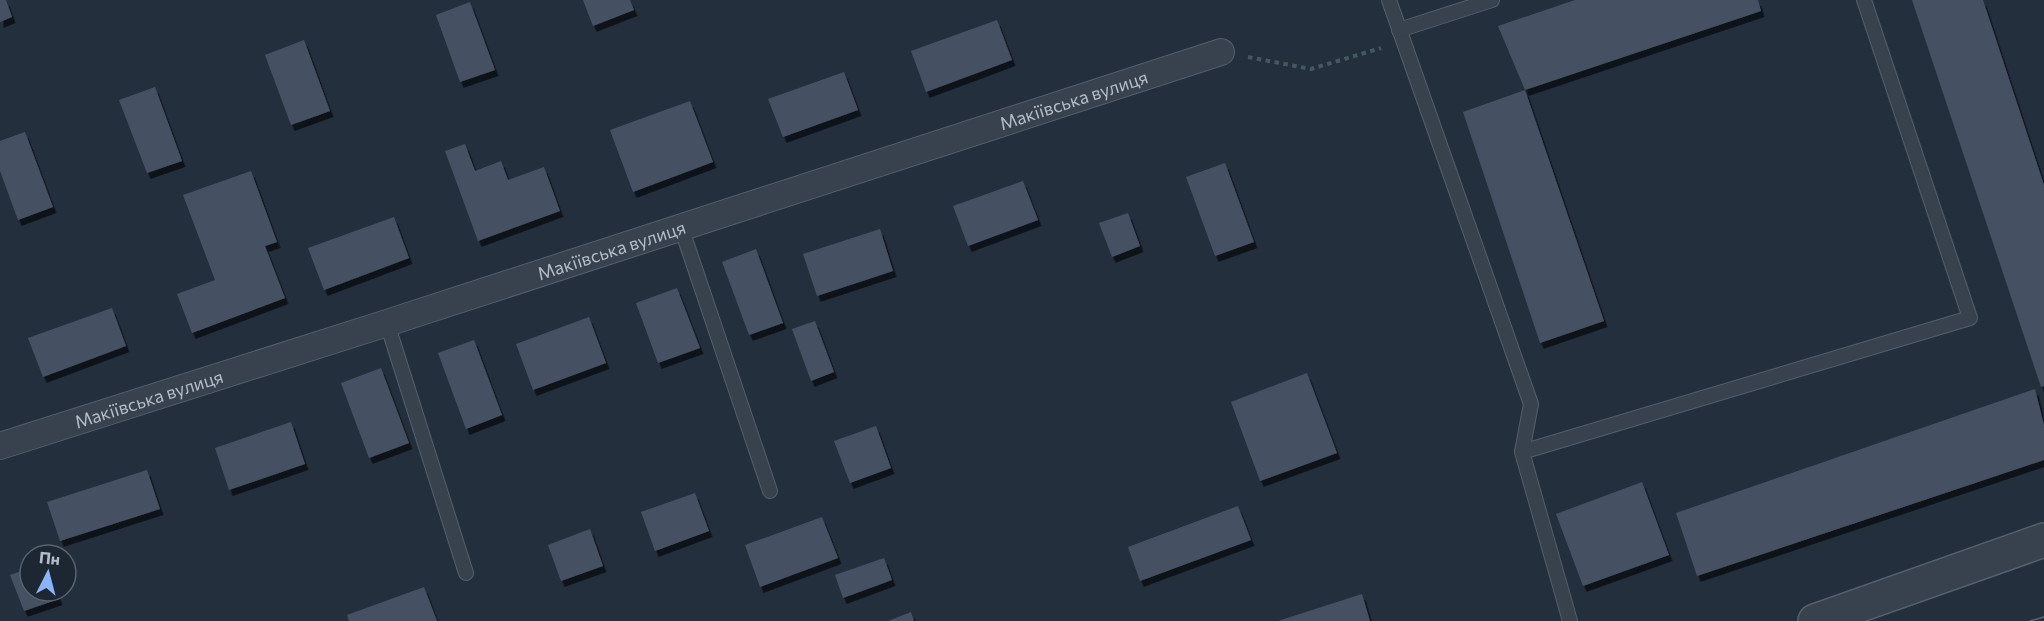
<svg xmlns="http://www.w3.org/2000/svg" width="2044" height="621" viewBox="0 0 2044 621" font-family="Commissioner,sans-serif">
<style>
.building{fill:#455162;filter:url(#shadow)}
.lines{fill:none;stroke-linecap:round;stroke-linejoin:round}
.service-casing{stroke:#565f6c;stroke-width:16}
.minor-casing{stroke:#565f6c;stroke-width:28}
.tertiary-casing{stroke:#565f6c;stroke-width:36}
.path{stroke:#44595c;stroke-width:4;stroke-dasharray:4.5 4.5;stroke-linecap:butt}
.service{stroke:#38414e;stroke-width:14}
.minor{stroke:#38414e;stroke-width:26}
.tertiary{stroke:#38414e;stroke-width:33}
.tram{stroke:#5a6575;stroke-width:1.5}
.labels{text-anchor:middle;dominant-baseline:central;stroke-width:4.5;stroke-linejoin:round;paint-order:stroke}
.street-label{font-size:18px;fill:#b4bcc9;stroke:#1d2633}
</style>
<defs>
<filter id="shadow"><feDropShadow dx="3.5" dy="6" stdDeviation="0" flood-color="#0009"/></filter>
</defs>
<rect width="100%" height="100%" fill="#242f3e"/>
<g class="building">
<polygon points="0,0 6,0 12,17 0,22"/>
<polygon points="583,0 630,0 634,10 593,26"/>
<polygon points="1575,0 1758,0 1761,11 1525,90 1498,26"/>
<polygon points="1912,0 1983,0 2044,185 2044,386 2041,387"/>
<polygon points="470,2 495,70 460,82 436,15"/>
<polygon points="997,20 1012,60 926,92 911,51"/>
<polygon points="304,40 330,111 291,125 265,55"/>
<polygon points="844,72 858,110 783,137 768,99"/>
<polygon points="155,87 182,161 147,173 119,100"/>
<polygon points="1525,90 1604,321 1540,343 1463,112"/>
<polygon points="690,101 713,162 633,192 610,130"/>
<polygon points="25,132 53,207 18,220 0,171 0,141"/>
<polygon points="465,144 475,171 501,161 508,180 544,167 560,211 478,241 445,151"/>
<polygon points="1225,163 1254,242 1215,256 1186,177"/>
<polygon points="251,171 277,242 265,246 285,298 192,333 177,294 215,280 183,195"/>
<polygon points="1023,181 1038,220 968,246 953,206"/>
<polygon points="1128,213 1140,246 1112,257 1099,223"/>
<polygon points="394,217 409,258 324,290 308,248"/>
<polygon points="880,229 893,271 817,296 803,254"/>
<polygon points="756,249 783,323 749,335 722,262"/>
<polygon points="677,288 700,348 658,363 636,303"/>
<polygon points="112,308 126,346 43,377 28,338"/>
<polygon points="589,317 606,363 533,390 516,344"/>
<polygon points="815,321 834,372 811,381 792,329"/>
<polygon points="474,340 502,415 466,429 438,353"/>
<polygon points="381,368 409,443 369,458 341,383"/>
<polygon points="1307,373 1337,453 1260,481 1231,402"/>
<polygon points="2035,389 2044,425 2044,460 1697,576 1676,513"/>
<polygon points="291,422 305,464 229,490 215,448"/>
<polygon points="876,426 891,468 850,483 834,441"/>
<polygon points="147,470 160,509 60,541 47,502"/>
<polygon points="1642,482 1669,555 1583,586 1556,514"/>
<polygon points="695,493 709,531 655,551 641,512"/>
<polygon points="1238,506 1251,540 1140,581 1128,547"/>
<polygon points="822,517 838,558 760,587 745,545"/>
<polygon points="590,529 603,566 561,581 548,545"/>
<polygon points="884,558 892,580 843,598 835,575"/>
<polygon points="30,568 30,591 56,591 59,599 24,611 10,575"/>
<polygon points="424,587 437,621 349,621 347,615"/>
<polygon points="1362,594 1370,621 1278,621"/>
<polygon points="911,612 914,621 888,621"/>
</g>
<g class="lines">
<defs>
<g id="service">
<polyline points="1389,0 1531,404 1522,452 1570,621"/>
<polyline points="1399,30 1492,0"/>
<polyline points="681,227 770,491"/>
<polyline points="387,323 466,573"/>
<polyline points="1522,452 1970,318 1864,0"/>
</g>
<g id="minor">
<path id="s1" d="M 0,446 L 387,323 L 1221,52"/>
</g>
<polyline id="tertiary" points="1815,621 2044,540"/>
</defs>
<use href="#service" class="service-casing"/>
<use href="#minor" class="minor-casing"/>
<use href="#tertiary" class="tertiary-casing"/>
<polyline class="path" points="1248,57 1311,69 1381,48"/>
<use href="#service" class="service"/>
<use href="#minor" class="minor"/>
<use href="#tertiary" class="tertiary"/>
<polyline class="tram" points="2030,621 2044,617"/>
</g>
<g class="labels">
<g class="street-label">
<text stroke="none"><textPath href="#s1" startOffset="1128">Макіївська вулиця</textPath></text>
<text stroke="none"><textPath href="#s1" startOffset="642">Макіївська вулиця</textPath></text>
<text stroke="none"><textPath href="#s1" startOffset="156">Макіївська вулиця</textPath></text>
</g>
</g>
<g transform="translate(48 573) rotate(6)"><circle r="28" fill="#1d2633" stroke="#59626f" stroke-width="1.5"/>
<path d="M0-4.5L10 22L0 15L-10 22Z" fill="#8ab4f8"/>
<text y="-9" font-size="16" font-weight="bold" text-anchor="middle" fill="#b4bcc9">Пн</text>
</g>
</svg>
